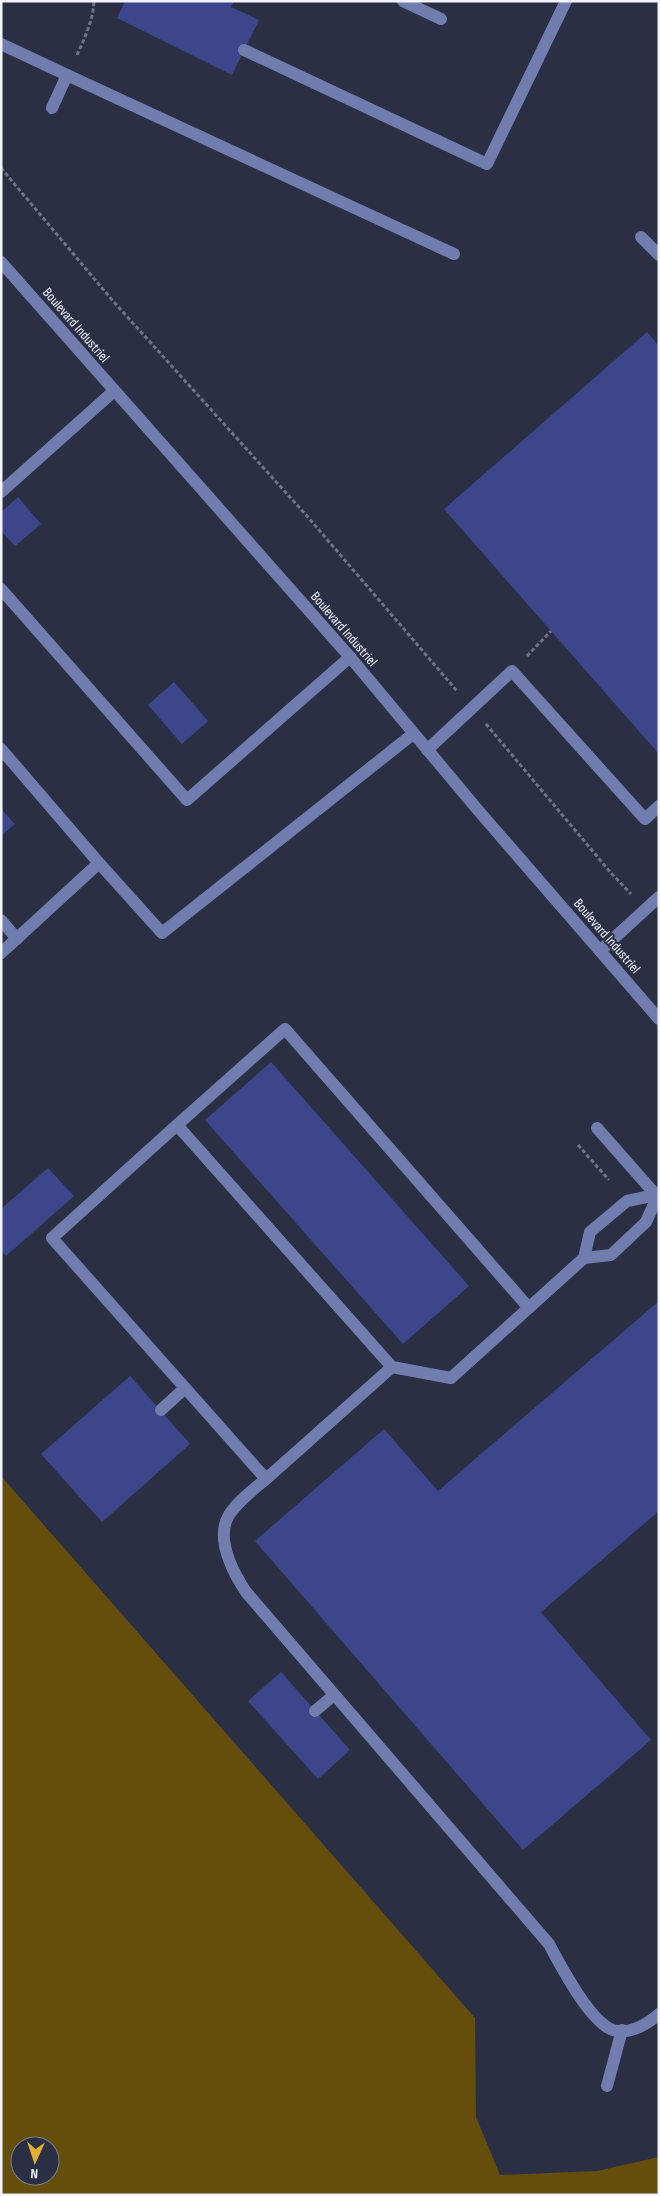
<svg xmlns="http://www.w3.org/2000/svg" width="660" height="2196" viewBox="0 0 660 2196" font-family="'Sofia Sans Condensed',sans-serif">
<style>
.green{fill:#654d0b;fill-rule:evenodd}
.building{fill:#3d468b}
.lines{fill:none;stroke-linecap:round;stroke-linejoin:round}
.path{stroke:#717485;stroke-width:3;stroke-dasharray:4 2.5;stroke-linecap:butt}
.minor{stroke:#727daf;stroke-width:12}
.labels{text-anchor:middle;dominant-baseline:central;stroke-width:4;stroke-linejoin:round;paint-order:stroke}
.street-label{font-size:14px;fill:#f2f4fd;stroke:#2b2f44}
</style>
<rect width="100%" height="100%" fill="#2b2f44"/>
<path class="green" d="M 1,1476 L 475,2018 L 476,2117 L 500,2175 L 597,2171 L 659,2157 L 659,2195 L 1,2195 ZM 20,2146 L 50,2146 L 50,2176 L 20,2176 Z"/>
<g class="building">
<polygon points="125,1 234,1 231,7 259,20 232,75 117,18"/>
<polygon points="647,332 659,346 659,754 444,509"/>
<polygon points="18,497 41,524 15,546 1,531 1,512"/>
<polygon points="174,682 208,721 182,744 148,705"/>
<polygon points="1,809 15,824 1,836"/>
<polygon points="271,1062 469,1286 403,1344 205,1120"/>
<polygon points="48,1168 74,1196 6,1256 1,1251 1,1209"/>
<polygon points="659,1301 659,1511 541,1612 651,1740 523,1850 255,1541 384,1429 438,1491"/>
<polygon points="130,1376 190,1444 102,1522 41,1454"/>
<polygon points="281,1672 350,1750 318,1779 248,1701"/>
</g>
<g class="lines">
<g class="path">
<path d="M 77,55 C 85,37 93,21 94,1"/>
<polyline points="1,168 113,301 307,516 457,691"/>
<polyline points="527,656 551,631"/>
<polyline points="486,724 611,873 631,894"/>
<polyline points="578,1145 609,1180"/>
</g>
<g class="minor">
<polyline points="403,1 441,19"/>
<polyline points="1,44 67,75 52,108"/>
<polyline points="244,50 487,164 566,1"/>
<polyline points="67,75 454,254"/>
<polyline points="641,237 659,255"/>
<polyline points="1,262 350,657 477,809 659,1019"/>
<polyline points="1,492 114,391"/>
<polyline points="1,589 187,800 350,657"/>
<polyline points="1,749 99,863"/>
<polyline points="427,750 512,671 645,819 659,806"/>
<polyline points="1,920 17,939"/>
<polyline points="600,951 659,897"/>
<polyline points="1,953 99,863 162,933 413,734"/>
<polyline points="177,1125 52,1238 266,1479 392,1367"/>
<polyline points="597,1128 656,1195"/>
<polyline points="656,1195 627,1201 590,1232 584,1258 611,1255 646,1222 659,1193"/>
<polyline points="529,1308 285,1029 177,1125 392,1367 451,1378 584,1258"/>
<polyline points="161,1410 185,1388"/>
<path d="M 266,1479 C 253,1490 238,1501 229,1515 C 215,1538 233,1572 246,1592 L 549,1944 C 560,1965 590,2022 613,2030 C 630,2035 646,2025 659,2014"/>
<polyline points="315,1711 334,1695"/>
<polyline points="607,2086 622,2030"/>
</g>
</g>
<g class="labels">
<g class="street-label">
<text transform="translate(76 325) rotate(49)">Boulevard Industriel</text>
<text transform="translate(344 629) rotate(49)">Boulevard Industriel</text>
<text transform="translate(607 936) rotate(49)">Boulevard Industriel</text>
</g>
</g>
<rect width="660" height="2196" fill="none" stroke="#f2f4fd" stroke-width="5"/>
<g transform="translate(35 2161) rotate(183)"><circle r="24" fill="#2b2f44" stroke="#7b7e8e"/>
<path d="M0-4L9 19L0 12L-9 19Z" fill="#dfb033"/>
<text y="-8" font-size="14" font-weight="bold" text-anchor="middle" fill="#f2f4fd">N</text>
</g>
</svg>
